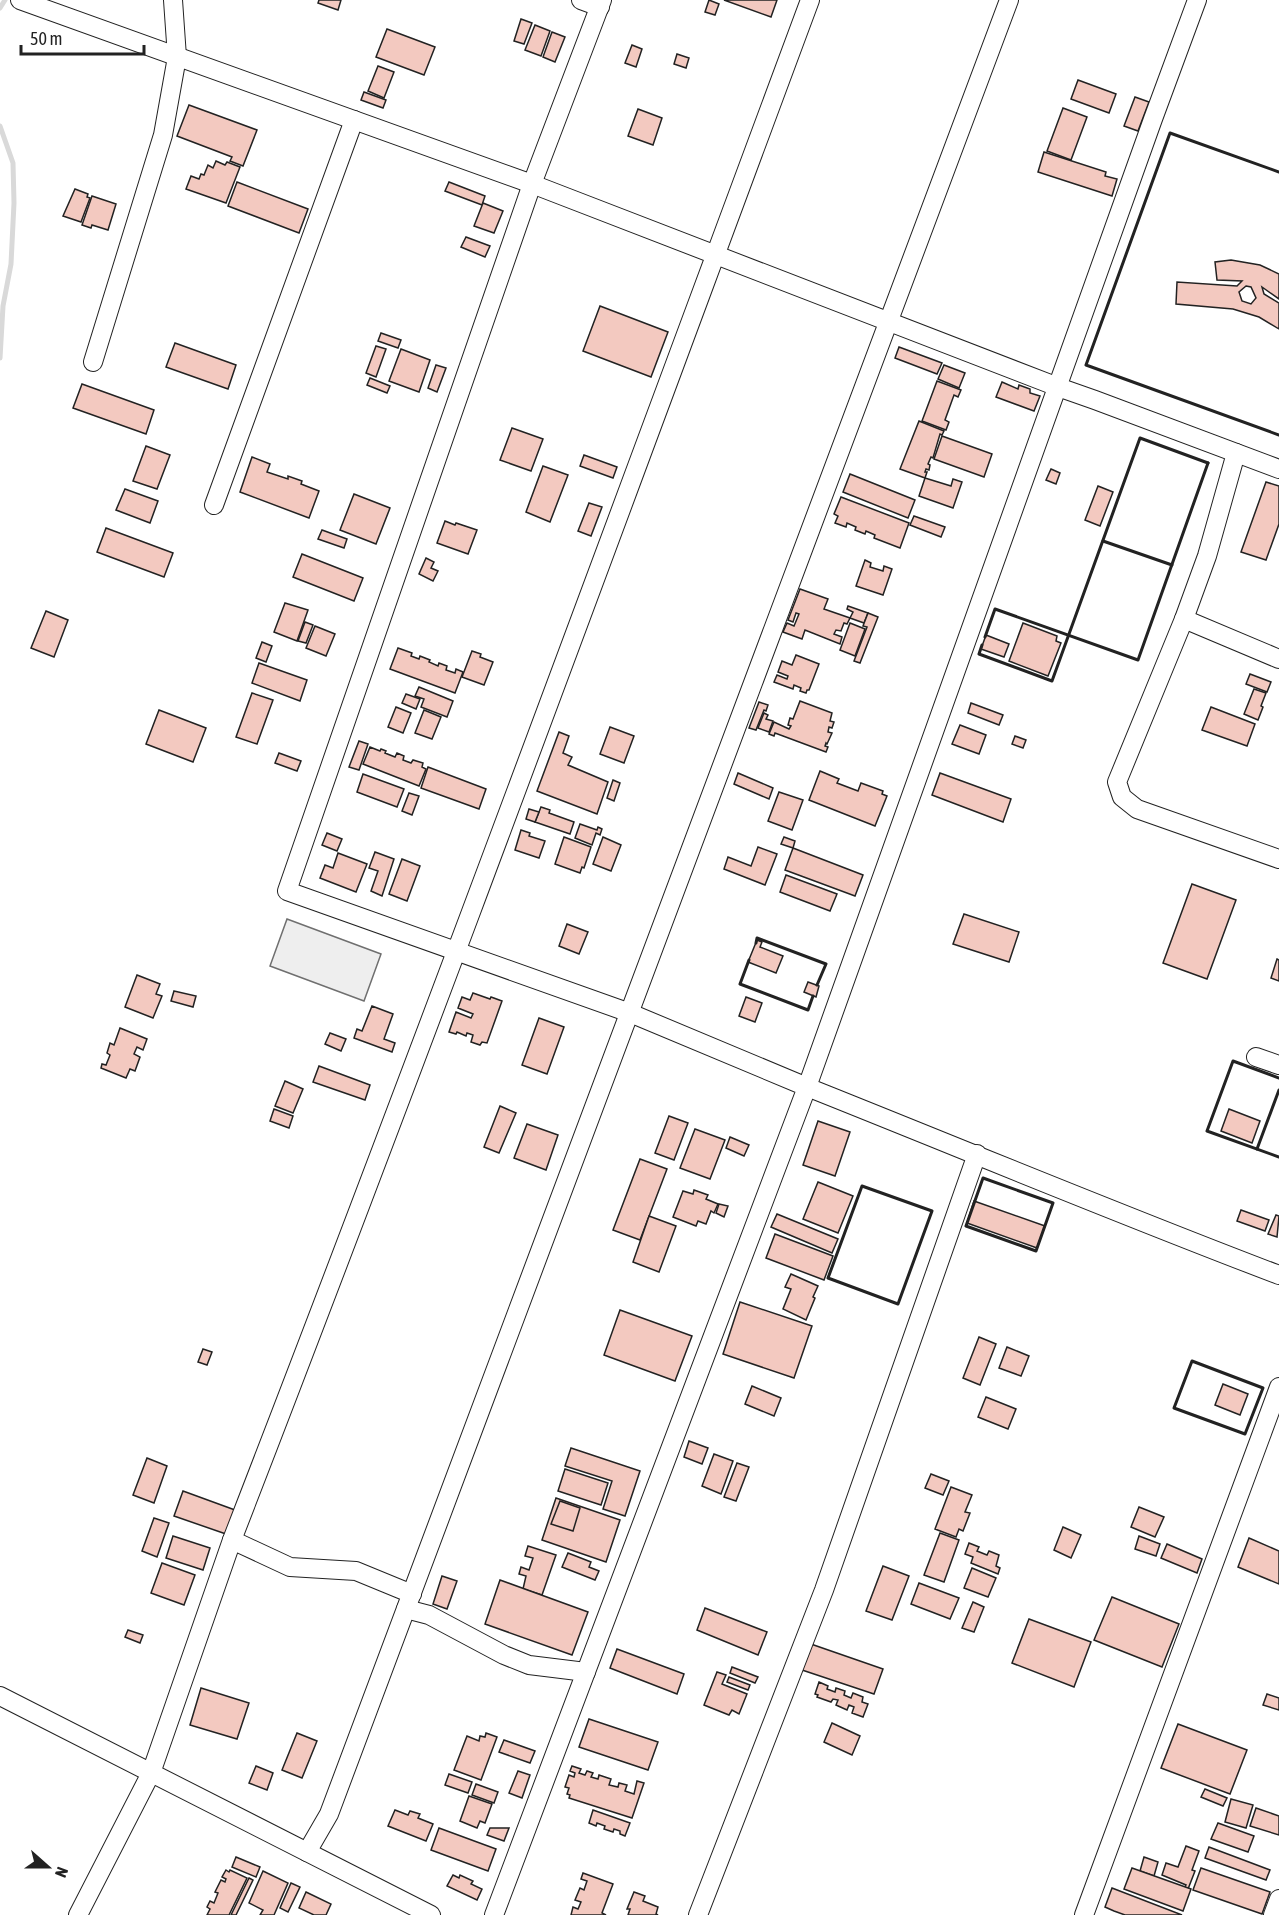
<svg xmlns="http://www.w3.org/2000/svg" width="1279" height="1915" viewBox="0 0 1279 1915" font-family="'Asap Condensed',sans-serif">
<style>
.green{fill:#eee;stroke:#6f6f6f;stroke-width:1.5}
.lines{fill:none;stroke-linecap:round;stroke-linejoin:round}
.stream{stroke:#d9d9d9;stroke-width:5}
.building{fill:#f3c9c0;stroke:#222;stroke-width:1.5;fill-rule:evenodd}
.minor-casing{stroke:#222;stroke-width:20}
.minor{stroke:#fff;stroke-width:18}
.wall{stroke:#222;stroke-width:3}
</style>
<rect width="100%" height="100%" fill="#fff"/>
<polygon class="green" points="287,919 381,954 364,1001 270,966"/>
<g class="lines">
<g class="stream">
<polyline points="0,8 5,0"/>
<polyline points="0,126 13,163 14,203 11,264 3,306 0,358"/>
</g>
</g>
<g class="building">
<polygon points="319,0 341,0 338,10 318,3"/>
<polygon points="709,0 719,4 715,15 705,12"/>
<polygon points="724,0 777,0 771,17"/>
<polygon points="521,19 532,23 524,44 514,41"/>
<polygon points="535,25 550,31 541,56 525,50"/>
<polygon points="387,29 435,47 424,75 376,57"/>
<polygon points="552,32 565,37 555,62 543,57"/>
<polygon points="632,45 642,49 636,67 625,63"/>
<polygon points="677,54 689,58 686,68 674,64"/>
<polygon points="378,66 394,72 384,98 368,91"/>
<polygon points="1078,80 1116,94 1109,113 1071,99"/>
<polygon points="364,92 386,100 383,108 361,100"/>
<polygon points="1135,97 1149,102 1138,131 1124,126"/>
<polygon points="189,105 257,130 243,166 230,161 232,157 177,136"/>
<polygon points="1063,108 1087,117 1071,160 1047,151"/>
<polygon points="638,109 662,118 653,145 628,136"/>
<polygon points="1044,152 1106,172 1105,176 1117,179 1112,196 1038,172"/>
<polygon points="216,161 225,165 227,162 240,167 226,203 186,189 191,176 199,179 201,174 204,175 208,165 213,168"/>
<polygon points="237,182 308,209 299,233 228,206"/>
<polygon points="449,182 485,196 482,205 445,191"/>
<polygon points="75,189 88,194 87,197 90,198 81,222 63,216"/>
<polygon points="92,196 116,204 108,230 92,225 91,228 82,225"/>
<polygon points="483,203 503,211 494,233 474,226"/>
<polygon points="466,237 490,246 485,257 461,247"/>
<path d="M 1231,260 L 1260,265 L 1279,274 L 1279,299 L 1262,287 L 1264,294 L 1279,303 L 1279,329 L 1259,317 L 1233,309 L 1176,304 L 1177,282 L 1237,286 L 1242,281 L 1217,280 L 1215,262 ZM 1246,286 L 1251,287 L 1256,298 L 1251,304 L 1242,301 L 1239,292 Z"/>
<polygon points="600,306 668,332 651,377 583,351"/>
<polygon points="381,333 401,340 398,348 378,341"/>
<polygon points="175,343 236,365 228,389 166,367"/>
<polygon points="376,346 386,349 376,377 366,373"/>
<polygon points="899,347 942,363 937,374 895,358"/>
<polygon points="401,349 430,360 419,392 389,381"/>
<polygon points="436,365 446,368 437,392 428,388"/>
<polygon points="944,365 965,373 959,388 938,379"/>
<polygon points="370,378 390,386 387,393 367,385"/>
<polygon points="937,381 961,390 958,397 954,395 945,420 949,422 946,430 922,421"/>
<polygon points="1002,382 1018,389 1019,385 1030,389 1030,393 1040,396 1034,411 996,397"/>
<polygon points="82,384 154,410 146,434 73,408"/>
<polygon points="919,421 944,431 942,435 940,434 933,458 931,457 928,464 930,465 929,470 926,469 925,472 927,472 925,478 900,469"/>
<polygon points="512,428 543,439 531,471 500,460"/>
<polygon points="942,436 992,454 984,477 934,459"/>
<polygon points="146,446 170,455 157,489 133,481"/>
<polygon points="584,455 617,467 613,478 580,466"/>
<polygon points="252,457 270,464 267,472 288,479 288,476 302,481 301,484 319,491 309,518 240,492"/>
<polygon points="543,466 568,475 550,522 526,512"/>
<polygon points="1051,469 1060,473 1056,484 1046,480"/>
<polygon points="850,474 915,500 908,518 843,492"/>
<polygon points="925,478 951,486 953,479 962,482 953,508 919,496"/>
<polygon points="1266,482 1279,486 1279,524 1266,560 1241,552"/>
<polygon points="1098,486 1113,492 1100,526 1085,520"/>
<polygon points="125,489 158,501 150,523 116,510"/>
<polygon points="354,494 390,508 376,544 340,530"/>
<polygon points="841,497 909,523 900,548 874,538 875,535 866,531 865,534 855,530 856,527 847,523 846,527 835,523 838,516 834,514"/>
<polygon points="589,503 602,507 591,536 578,531"/>
<polygon points="914,516 945,527 941,537 910,525"/>
<polygon points="445,521 455,525 456,523 477,530 468,554 437,543"/>
<polygon points="106,528 173,553 164,577 97,552"/>
<polygon points="322,530 347,539 344,548 318,539"/>
<polygon points="302,554 363,578 354,601 293,577"/>
<polygon points="426,558 434,562 431,568 438,571 433,581 419,574"/>
<polygon points="865,560 871,563 870,567 883,571 884,566 892,569 883,595 856,586"/>
<polygon points="800,589 828,599 824,609 850,618 847,624 844,623 841,631 836,630 834,634 842,637 840,644 805,630 802,639 783,632 787,623 794,626 799,614 796,613 793,622 788,620"/>
<polygon points="285,603 308,610 297,641 274,632"/>
<polygon points="848,606 868,613 864,623 850,618 853,612 847,609"/>
<polygon points="46,611 68,620 54,657 31,648"/>
<polygon points="868,613 878,617 860,663 854,661 867,627 863,626"/>
<polygon points="305,622 313,625 306,643 298,641"/>
<polygon points="850,623 865,629 855,656 840,650"/>
<polygon points="1023,623 1057,636 1056,641 1061,643 1048,676 1009,661"/>
<polygon points="315,626 335,634 326,656 306,648"/>
<polygon points="986,635 1009,644 1004,657 981,649"/>
<polygon points="262,642 272,646 266,662 256,658"/>
<polygon points="398,648 412,653 411,656 419,659 420,656 430,660 429,662 438,666 439,663 447,666 446,670 455,673 456,669 463,672 455,693 390,669"/>
<polygon points="472,651 481,654 480,657 493,662 484,685 462,677"/>
<polygon points="796,655 819,664 809,690 807,690 806,693 800,691 801,688 794,685 793,689 774,682 777,675 787,679 788,676 778,672 782,661 792,665"/>
<polygon points="259,663 307,680 300,701 252,683"/>
<polygon points="1250,674 1271,682 1267,692 1246,684"/>
<polygon points="419,687 453,701 447,717 421,707 424,699 415,696"/>
<polygon points="1254,689 1266,693 1261,706 1263,707 1258,720 1244,714"/>
<polygon points="252,693 273,700 257,744 236,737"/>
<polygon points="406,694 420,699 416,709 402,703"/>
<polygon points="800,701 832,713 830,721 834,722 832,728 829,727 828,732 832,733 827,744 826,743 825,746 828,747 826,752 775,733 774,736 769,734 774,722 789,729 791,726 788,725 790,718 793,719"/>
<polygon points="759,702 768,705 766,711 764,710 756,730 749,728"/>
<polygon points="971,703 1003,715 999,725 968,713"/>
<polygon points="396,707 411,713 403,733 388,727"/>
<polygon points="1211,707 1255,724 1247,746 1202,730"/>
<polygon points="159,710 206,728 193,762 146,744"/>
<polygon points="424,710 441,717 432,739 415,733"/>
<polygon points="764,713 768,715 766,719 773,721 769,732 758,728"/>
<polygon points="960,725 986,735 979,754 952,744"/>
<polygon points="610,727 634,736 624,763 600,754"/>
<polygon points="559,732 569,736 563,753 572,757 568,765 608,782 597,814 537,791"/>
<polygon points="1015,736 1026,740 1023,748 1012,744"/>
<polygon points="359,741 368,744 359,770 349,767"/>
<polygon points="370,747 380,751 381,749 386,751 385,753 395,757 397,753 404,756 403,760 411,763 413,760 423,763 422,767 426,769 419,786 363,764"/>
<polygon points="279,753 301,761 297,771 275,763"/>
<polygon points="428,767 486,789 479,809 421,788"/>
<polygon points="820,771 839,779 837,783 858,791 861,783 883,791 882,794 887,796 875,826 809,800"/>
<polygon points="738,773 773,788 769,799 734,784"/>
<polygon points="940,773 1011,799 1003,822 932,795"/>
<polygon points="363,774 404,789 397,807 357,792"/>
<polygon points="613,780 620,783 614,801 607,798"/>
<polygon points="779,792 803,800 792,830 768,821"/>
<polygon points="409,793 419,796 412,815 402,811"/>
<polygon points="541,807 550,810 549,813 574,822 570,834 535,822"/>
<polygon points="529,809 539,812 535,822 526,819"/>
<polygon points="580,824 597,830 598,827 602,829 600,835 596,833 592,845 575,838"/>
<polygon points="521,830 530,833 529,836 545,841 539,858 515,850"/>
<polygon points="327,833 342,839 337,851 322,845"/>
<polygon points="564,837 591,847 584,868 582,867 580,873 555,864"/>
<polygon points="603,837 621,845 611,871 593,864"/>
<polygon points="784,837 795,841 793,848 781,844"/>
<polygon points="758,847 777,854 765,885 724,869 728,857 751,866"/>
<polygon points="793,848 863,875 855,896 785,870"/>
<polygon points="375,852 394,859 382,896 371,891 378,871 369,868"/>
<polygon points="338,853 367,864 356,892 320,878 325,865 333,868"/>
<polygon points="402,859 420,866 407,901 389,894"/>
<polygon points="786,875 837,894 830,911 780,892"/>
<polygon points="1192,884 1236,900 1207,979 1163,963"/>
<polygon points="964,914 1019,932 1009,962 953,944"/>
<polygon points="567,924 588,932 579,954 559,946"/>
<polygon points="757,940 762,942 760,947 783,956 776,973 748,962"/>
<polygon points="1277,959 1279,960 1279,981 1271,978"/>
<polygon points="137,975 160,984 156,994 162,996 153,1018 125,1007"/>
<polygon points="808,982 819,986 816,997 804,992"/>
<polygon points="174,991 196,996 193,1007 171,1001"/>
<polygon points="473,993 490,999 491,997 502,1001 487,1043 482,1042 480,1045 471,1042 473,1035 467,1033 466,1036 457,1032 456,1034 449,1032 456,1012 471,1018 473,1014 458,1008 462,997 470,1000"/>
<polygon points="746,997 762,1003 755,1022 739,1016"/>
<polygon points="372,1006 393,1014 384,1039 395,1043 392,1052 354,1038 357,1029 362,1031"/>
<polygon points="539,1018 564,1027 547,1074 522,1065"/>
<polygon points="120,1028 147,1039 143,1050 137,1047 134,1054 140,1057 135,1071 130,1069 126,1078 101,1068 102,1064 106,1065 110,1055 107,1053 110,1043 114,1045"/>
<polygon points="330,1033 346,1039 341,1051 325,1044"/>
<polygon points="319,1066 370,1085 365,1100 313,1082"/>
<polygon points="285,1081 303,1089 293,1113 275,1106"/>
<polygon points="500,1106 516,1113 499,1153 484,1147"/>
<polygon points="274,1109 293,1116 289,1128 270,1121"/>
<polygon points="1229,1109 1260,1121 1252,1143 1221,1131"/>
<polygon points="669,1116 688,1123 674,1160 655,1153"/>
<polygon points="818,1121 850,1132 835,1176 803,1165"/>
<polygon points="527,1124 558,1135 546,1170 514,1158"/>
<polygon points="695,1129 725,1140 710,1179 680,1168"/>
<polygon points="730,1137 749,1145 744,1156 726,1148"/>
<polygon points="640,1159 667,1169 640,1240 613,1230"/>
<polygon points="818,1182 853,1196 838,1233 803,1219"/>
<polygon points="694,1190 708,1195 706,1199 718,1204 714,1213 711,1211 706,1224 698,1221 696,1226 673,1217 683,1191 693,1194"/>
<polygon points="974,1201 1045,1226 1037,1248 967,1223"/>
<polygon points="719,1204 728,1206 724,1217 716,1213"/>
<polygon points="1241,1210 1269,1220 1265,1231 1237,1221"/>
<polygon points="777,1214 838,1239 832,1253 771,1227"/>
<polygon points="1276,1215 1279,1216 1277,1237 1268,1234"/>
<polygon points="649,1216 676,1226 659,1272 633,1262"/>
<polygon points="775,1234 833,1256 824,1280 766,1258"/>
<polygon points="791,1274 818,1286 813,1297 815,1298 806,1320 783,1309 791,1289 785,1287"/>
<polygon points="740,1302 812,1326 794,1378 723,1354"/>
<polygon points="620,1310 692,1336 675,1381 604,1355"/>
<polygon points="979,1337 996,1344 980,1385 963,1378"/>
<polygon points="1007,1347 1029,1356 1021,1376 999,1368"/>
<polygon points="203,1349 212,1352 207,1365 198,1362"/>
<polygon points="1223,1384 1248,1394 1240,1415 1215,1405"/>
<polygon points="752,1386 781,1398 774,1416 745,1404"/>
<polygon points="986,1397 1016,1409 1008,1429 978,1417"/>
<polygon points="689,1441 708,1448 702,1464 684,1457"/>
<polygon points="571,1448 640,1471 625,1516 603,1509 612,1481 565,1466"/>
<polygon points="714,1454 733,1461 721,1494 702,1486"/>
<polygon points="147,1458 167,1466 154,1503 133,1495"/>
<polygon points="737,1463 749,1467 736,1501 724,1497"/>
<polygon points="565,1469 608,1483 601,1505 558,1491"/>
<polygon points="931,1474 949,1481 943,1495 925,1488"/>
<polygon points="951,1487 972,1495 965,1512 970,1513 963,1531 959,1529 956,1537 935,1529"/>
<polygon points="183,1491 235,1510 226,1534 174,1516"/>
<polygon points="556,1498 620,1520 606,1562 542,1540"/>
<polygon points="560,1501 580,1508 573,1531 551,1524"/>
<polygon points="1139,1507 1164,1517 1155,1537 1131,1527"/>
<polygon points="154,1518 169,1523 157,1557 142,1551"/>
<polygon points="1063,1527 1081,1535 1071,1558 1054,1550"/>
<polygon points="940,1533 959,1540 944,1582 924,1575"/>
<polygon points="173,1536 210,1548 203,1570 166,1558"/>
<polygon points="1139,1536 1160,1544 1156,1556 1135,1549"/>
<polygon points="1249,1538 1279,1551 1279,1584 1238,1567"/>
<polygon points="969,1543 979,1547 977,1551 987,1555 989,1551 999,1555 996,1566 1000,1568 998,1574 971,1563 973,1557 965,1554"/>
<polygon points="1167,1544 1202,1559 1197,1573 1161,1558"/>
<polygon points="528,1546 556,1555 542,1595 523,1589 526,1576 519,1574 521,1567 529,1570 533,1558 525,1556"/>
<polygon points="568,1553 591,1562 589,1567 599,1571 595,1580 562,1567"/>
<polygon points="162,1563 195,1575 184,1605 151,1593"/>
<polygon points="883,1566 909,1576 892,1620 866,1611"/>
<polygon points="972,1568 996,1578 988,1597 964,1588"/>
<polygon points="442,1576 457,1581 447,1609 433,1604"/>
<polygon points="500,1580 588,1612 572,1655 485,1624"/>
<polygon points="919,1583 959,1598 950,1619 911,1604"/>
<polygon points="1112,1597 1179,1624 1162,1667 1094,1640"/>
<polygon points="973,1602 984,1607 974,1632 962,1628"/>
<polygon points="705,1608 767,1632 758,1655 697,1630"/>
<polygon points="1029,1619 1091,1642 1074,1687 1012,1663"/>
<polygon points="128,1630 143,1635 140,1643 125,1637"/>
<polygon points="808,1643 883,1669 874,1694 799,1669"/>
<polygon points="617,1649 684,1674 677,1694 610,1668"/>
<polygon points="732,1667 758,1677 755,1683 730,1673"/>
<polygon points="717,1672 726,1675 722,1684 747,1694 739,1714 732,1710 729,1715 704,1705"/>
<polygon points="729,1677 750,1685 748,1690 727,1682"/>
<polygon points="819,1682 828,1686 827,1689 835,1692 836,1688 845,1691 844,1695 851,1698 853,1693 863,1697 862,1702 868,1704 863,1717 852,1713 854,1707 849,1705 847,1710 836,1705 838,1700 833,1699 831,1702 817,1697 818,1695 815,1694"/>
<polygon points="201,1688 249,1703 237,1739 190,1725"/>
<polygon points="1267,1694 1279,1698 1279,1710 1263,1705"/>
<polygon points="589,1719 658,1742 648,1770 579,1747"/>
<polygon points="832,1723 860,1736 852,1755 824,1742"/>
<polygon points="1178,1724 1247,1750 1230,1794 1161,1768"/>
<polygon points="297,1733 317,1741 302,1778 282,1770"/>
<polygon points="486,1733 497,1737 481,1780 454,1770 467,1736 479,1741 480,1736 485,1737"/>
<polygon points="504,1740 535,1751 530,1763 499,1752"/>
<polygon points="256,1766 273,1773 267,1790 249,1783"/>
<polygon points="572,1766 581,1769 579,1773 585,1775 587,1771 593,1773 591,1777 598,1779 599,1775 611,1779 609,1785 618,1787 619,1783 627,1785 625,1791 634,1794 637,1781 644,1783 632,1818 569,1798 570,1795 567,1794 569,1788 565,1787 569,1775 574,1777 575,1773 570,1771"/>
<polygon points="518,1771 530,1775 522,1798 509,1793"/>
<polygon points="449,1774 472,1782 468,1793 445,1785"/>
<polygon points="476,1784 498,1792 494,1803 472,1795"/>
<polygon points="1205,1789 1227,1798 1223,1806 1201,1797"/>
<polygon points="469,1796 492,1804 485,1823 480,1821 477,1828 460,1821"/>
<polygon points="1231,1799 1253,1805 1246,1828 1225,1822"/>
<polygon points="1256,1808 1279,1816 1279,1835 1250,1826"/>
<polygon points="395,1810 408,1815 410,1811 420,1814 418,1818 433,1824 426,1841 388,1826"/>
<polygon points="593,1810 630,1823 625,1836 620,1834 620,1831 614,1829 613,1832 604,1829 605,1826 597,1823 596,1826 589,1823"/>
<polygon points="1218,1823 1254,1836 1248,1852 1211,1839"/>
<polygon points="439,1828 496,1849 488,1871 431,1850"/>
<polygon points="490,1828 509,1828 504,1841 487,1835"/>
<polygon points="1186,1846 1199,1851 1192,1870 1195,1871 1188,1889 1185,1887 1186,1885 1162,1875 1166,1863 1178,1867"/>
<polygon points="1209,1847 1270,1870 1266,1880 1205,1858"/>
<polygon points="236,1857 260,1867 256,1877 232,1867"/>
<polygon points="1144,1857 1158,1862 1154,1876 1140,1871"/>
<polygon points="1132,1868 1191,1889 1183,1911 1124,1889"/>
<polygon points="1201,1868 1270,1892 1262,1914 1193,1890"/>
<polygon points="226,1870 229,1872 230,1870 247,1878 229,1915 207,1915 210,1909 207,1907 210,1901 214,1903 218,1893 215,1892 221,1880 225,1882 226,1879 222,1877"/>
<polygon points="263,1871 288,1883 274,1915 260,1915 263,1910 249,1903"/>
<polygon points="583,1873 613,1884 602,1913 606,1915 571,1915 573,1907 578,1909 581,1902 575,1900 580,1888 584,1890 587,1881 581,1879"/>
<polygon points="453,1875 459,1878 460,1875 473,1881 471,1884 482,1889 477,1900 447,1886"/>
<polygon points="249,1878 253,1880 236,1915 231,1915"/>
<polygon points="291,1883 300,1887 288,1912 280,1908"/>
<polygon points="1112,1888 1182,1915 1125,1915 1114,1911 1105,1907"/>
<polygon points="306,1892 331,1904 326,1915 314,1915 299,1908"/>
<polygon points="634,1892 645,1896 643,1901 658,1907 656,1914 658,1915 628,1915 630,1909 627,1909"/>
</g>
<g class="lines">
<defs>
<g id="minor">
<polyline points="20,0 532,184 1058,387 1095,400 1279,469"/>
<polyline points="581,0 600,7"/>
<path d="M 1197,0 L 1153,119 L 807,1087 C 965,1150 1121,1215 1279,1275"/>
<polyline points="93,362 163,135 177,57 173,0"/>
<polyline points="1236,453 1207,556 1184,619 1117,782 1122,797 1137,809 1279,859"/>
<polyline points="214,505 354,120"/>
<polyline points="1184,619 1279,659"/>
<polyline points="1256,1057 1279,1065"/>
<path d="M 412,1594 L 356,1571 L 290,1567 L 232,1540 C 430,1029 619,514 810,0"/>
<polyline points="406,1609 429,1615 504,1655 529,1665 586,1672"/>
<polyline points="0,1696 431,1915"/>
<polyline points="307,1852 329,1814 1009,0"/>
<polyline points="78,1915 151,1773 232,1540"/>
<polyline points="494,1915 807,1087 630,1013 287,891 532,184 602,0"/>
<polyline points="698,1915 824,1590 977,1154"/>
<polyline points="1084,1915 1279,1387"/>
<polyline points="1273,1915 1279,1899"/>
</g>
</defs>
<use href="#minor" class="minor-casing"/>
<use href="#minor" class="minor"/>
<g class="wall">
<polyline points="1279,172 1170,133 1086,365 1279,435"/>
<polyline points="1103,541 1172,565"/>
<polyline points="985,637 995,609 1138,660 1208,463"/>
<polyline points="982,645 979,654 1052,681 1140,438 1208,463"/>
<polyline points="756,943 757,938 826,964 817,985"/>
<polyline points="749,960 740,984 808,1010 813,996"/>
<polyline points="1279,1078 1233,1061 1207,1131 1279,1157"/>
<polyline points="1257,1149 1279,1090"/>
<polygon points="983,1178 1053,1203 1036,1251 966,1226"/>
<polygon points="862,1186 932,1211 898,1304 828,1278"/>
<polygon points="1192,1361 1263,1388 1245,1434 1174,1408"/>
</g>
</g>
<g transform="translate(48 1867) rotate(111)" stroke="#ffffff" stroke-width="4.5" paint-order="stroke">
<path d="M0-4.5L10 22L0 15L-10 22Z" fill="#222222"/>
<text y="-9" font-size="16" font-weight="bold" text-anchor="middle" fill="#222222">N</text>
</g>
<path d="M21 45v9h123v-9" fill="none" stroke="#222222" stroke-width="3"/>
<text x="30" y="45" font-size="18" fill="#222222" stroke="#ffffff" stroke-width="4.5" paint-order="stroke">50 m</text>
</svg>
